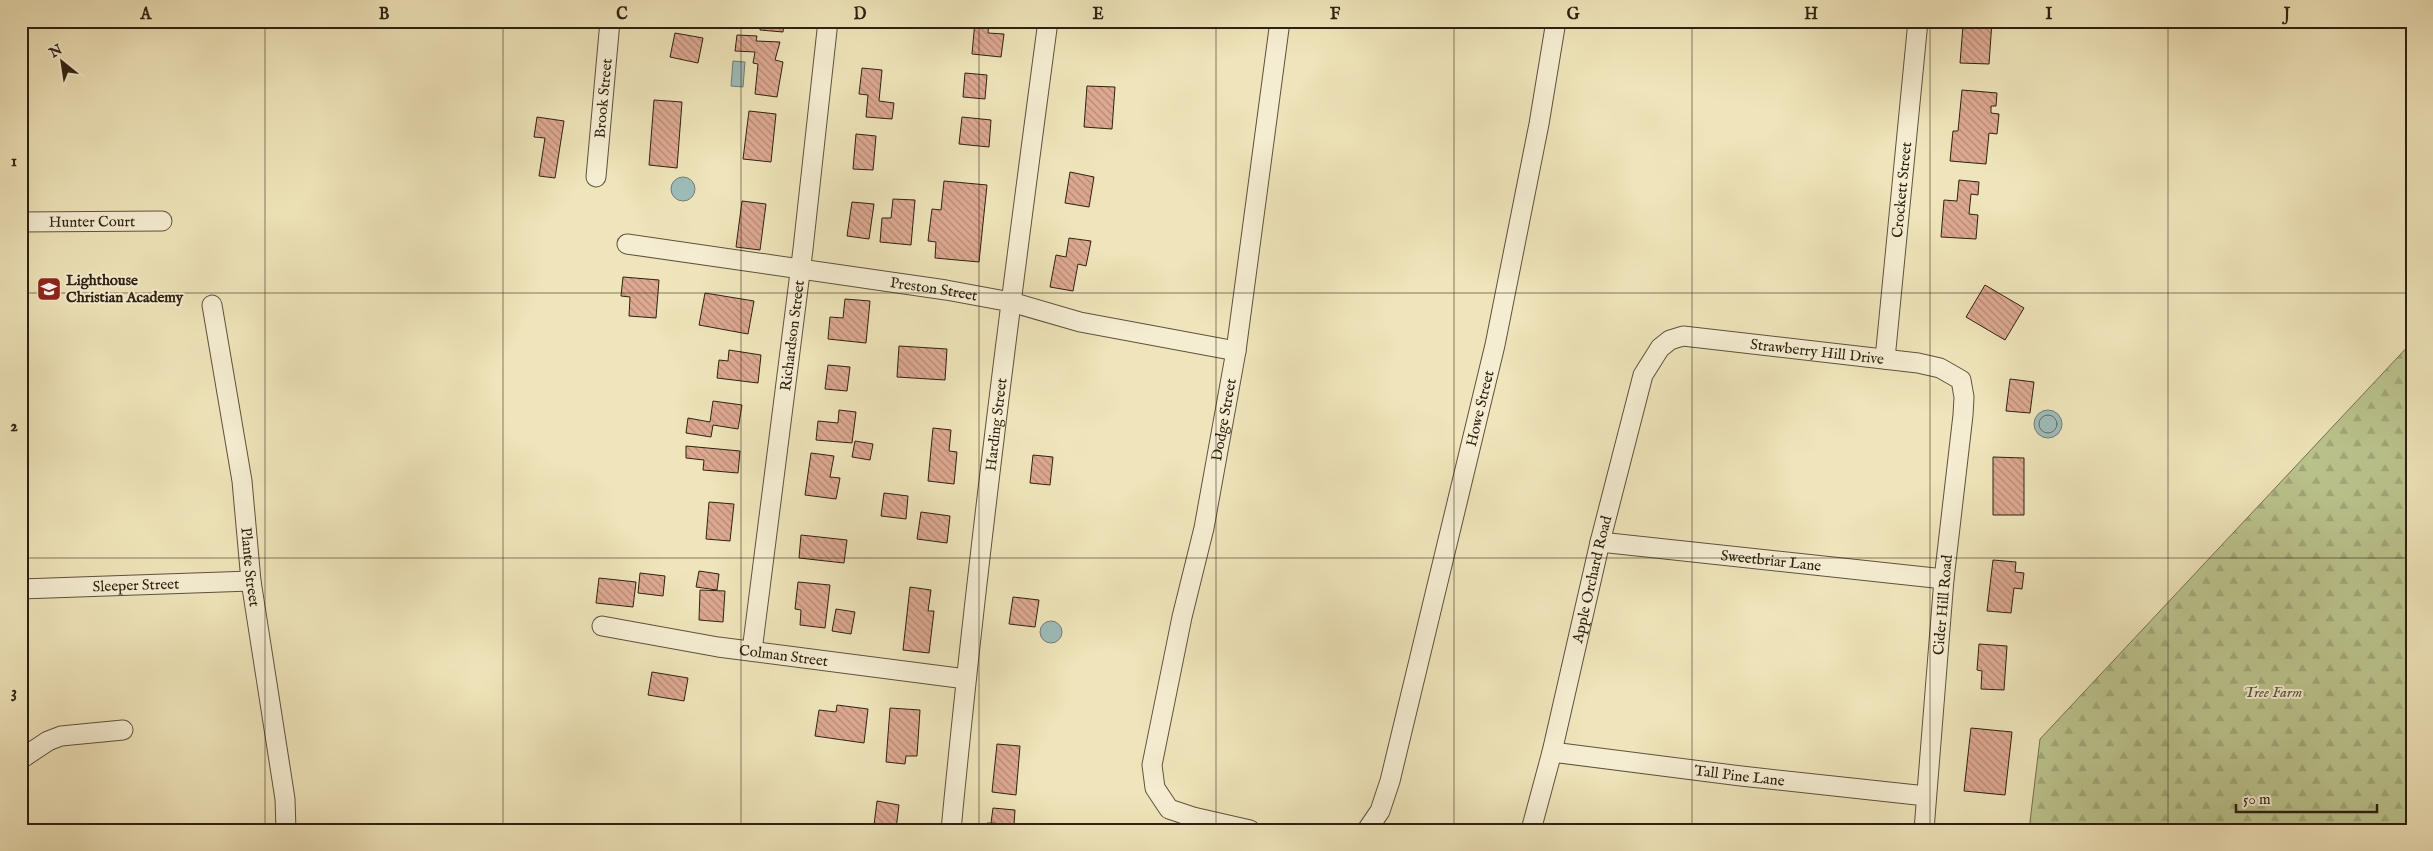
<svg xmlns="http://www.w3.org/2000/svg" width="2433" height="851" viewBox="0 0 2433 851" font-family="'IM FELL English',serif">
<style>
.forest{fill:url(#forest-firs);stroke:#747250}
.water{fill:#9dbcb9;stroke:#717e76}
.lines{fill:none;stroke-linecap:round;stroke-linejoin:round}
.shore{stroke:#666e65;stroke-width:1}
.building{fill:url(#building-back-hatch);stroke:#2e2111}
.minor-casing{stroke:#5e523b;stroke-width:21}
.minor{stroke:#f5edd2;stroke-width:19}
.grid{fill:none;stroke:#2e2111;stroke-width:1;stroke-opacity:0.55}
.labels{text-anchor:middle;dominant-baseline:central;stroke-width:4;stroke-linejoin:round;paint-order:stroke}
.street-label{font-size:15px;fill:#2e2111;stroke:#f5edd2}
.poi-label{font-size:15px;font-weight:bold;fill:#2e2111;stroke:#f5edd2;text-anchor:start}
.park-label{font-size:15px;font-style:italic;fill:#585236;stroke:#f5edd2}
.neatline{fill:none;stroke:#2e2111;stroke-width:2}
.grid-label{font-size:16px;text-anchor:middle;font-weight:bold;fill:#2e2111}
</style>
<defs>
<pattern id="forest-firs" width="22" height="20" patternUnits="userSpaceOnUse" patternTransform="scale(1.25)"><rect width="22" height="20" fill="#bbc48e"/><path d="M5 1l3.5 6h-7zM16 11l3.5 6h-7z" fill="#a1a879"/></pattern>
<pattern id="building-back-hatch" width="6" height="6" patternUnits="userSpaceOnUse" patternTransform="scale(1.25)"><rect width="6" height="6" fill="#dda991"/><path d="M-1 5l2 2M0 0l6 6M5-1l2 2" fill="none" stroke="#b48975"/></pattern>
</defs>
<rect width="100%" height="100%" fill="#efe4ba"/>
<filter id="stains"><feTurbulence type="fractalNoise" baseFrequency=".004" numOctaves="4"/><feColorMatrix values="0 0 0 0 .2 0 0 0 0 .09 0 0 0 0 .02 0 0 0 .5 -.17"/></filter>
<radialGradient id="worn" r=".72"><stop offset=".6" stop-color="#630" stop-opacity="0"/><stop offset="1" stop-color="#630" stop-opacity=".3"/></radialGradient>
<polygon class="forest" points="2412,342 2412,830 2029,830 2040,739"/>
<g class="water">
<polygon points="733,61 745,62 743,87 731,86"/>
<circle cx="683" cy="189" r="12"/>
<circle cx="2048" cy="424" r="14"/>
<circle cx="1051" cy="632" r="11"/>
</g>
<g class="lines">
<circle class="shore" cx="2048" cy="424" r="9"/>
</g>
<g class="building">
<polygon points="760,21 784,21 783,32 760,30"/>
<polygon points="975,21 989,21 988,33 1004,34 1001,57 972,54"/>
<polygon points="1970,21 1992,21 1989,64 1960,63 1963,26 1969,27"/>
<polygon points="675,33 703,38 698,63 670,57"/>
<polygon points="737,35 757,36 756,41 780,42 775,60 783,62 777,97 755,94 758,64 753,63 755,52 735,51"/>
<polygon points="862,68 882,70 879,101 894,103 892,119 866,117 868,95 859,94"/>
<polygon points="965,73 987,75 985,99 963,97"/>
<polygon points="1087,86 1115,87 1112,129 1084,127"/>
<polygon points="1962,90 1997,93 1996,106 1991,106 1991,113 1999,114 1997,134 1989,133 1986,164 1950,161 1953,131 1958,131"/>
<polygon points="654,100 682,102 677,168 649,165"/>
<polygon points="749,111 776,114 771,162 743,159"/>
<polygon points="537,117 564,121 555,178 539,176 545,138 534,137"/>
<polygon points="962,117 991,120 989,147 959,144"/>
<polygon points="856,134 876,136 873,170 853,169"/>
<polygon points="1070,172 1094,177 1089,207 1065,203"/>
<polygon points="1959,180 1979,182 1978,195 1971,194 1969,214 1978,215 1976,239 1941,237 1944,200 1957,201"/>
<polygon points="944,181 987,185 979,262 935,258 936,242 928,241 932,209 941,210"/>
<polygon points="893,199 915,200 911,245 880,242 882,218 891,218"/>
<polygon points="742,201 766,204 760,250 736,247"/>
<polygon points="852,202 874,204 869,239 847,236"/>
<polygon points="1069,238 1091,241 1086,266 1078,264 1073,291 1050,287 1056,255 1066,257"/>
<polygon points="623,277 659,280 656,318 629,316 630,297 621,296"/>
<polygon points="1985,285 2024,308 2005,340 1966,317"/>
<polygon points="705,293 754,301 748,334 699,325"/>
<polygon points="845,299 870,301 866,343 828,339 830,317 843,318"/>
<polygon points="899,346 947,349 945,380 897,377"/>
<polygon points="729,350 761,355 758,383 717,378 719,360 728,361"/>
<polygon points="828,365 850,367 847,391 825,389"/>
<polygon points="2010,379 2034,382 2030,413 2006,411"/>
<polygon points="713,401 742,405 738,429 713,425 711,437 686,433 688,418 710,422"/>
<polygon points="839,410 856,412 852,443 816,440 818,421 838,423"/>
<polygon points="933,428 951,430 949,451 957,452 954,484 928,481"/>
<polygon points="855,441 873,444 870,460 852,457"/>
<polygon points="686,446 740,451 738,473 703,470 704,460 686,458"/>
<polygon points="811,453 834,456 830,477 840,478 836,499 805,495"/>
<polygon points="1033,455 1053,457 1050,485 1030,483"/>
<polygon points="1993,457 2024,458 2024,515 1993,515"/>
<polygon points="884,493 908,496 906,519 881,516"/>
<polygon points="709,502 734,504 730,541 706,539"/>
<polygon points="921,512 950,516 947,543 917,539"/>
<polygon points="801,535 847,540 844,563 799,558"/>
<polygon points="1993,560 2016,562 2015,572 2024,573 2022,589 2014,588 2011,613 1987,611"/>
<polygon points="699,571 719,574 717,590 696,587"/>
<polygon points="640,573 665,576 663,596 638,593"/>
<polygon points="599,578 636,582 633,607 596,603"/>
<polygon points="798,582 830,585 825,628 800,625 801,610 795,609"/>
<polygon points="910,587 931,590 928,611 934,611 929,653 903,650"/>
<polygon points="700,590 725,591 723,622 699,620"/>
<polygon points="1013,597 1039,600 1035,627 1009,624"/>
<polygon points="836,609 855,612 851,634 832,631"/>
<polygon points="1979,644 2007,646 2004,690 1981,689 1982,671 1977,670"/>
<polygon points="652,672 688,678 684,701 648,695"/>
<polygon points="837,705 868,709 864,743 815,736 819,710 836,712"/>
<polygon points="890,708 920,710 917,756 906,756 905,764 886,762"/>
<polygon points="1971,728 2012,732 2005,795 1964,791"/>
<polygon points="997,744 1020,746 1016,795 992,792"/>
<polygon points="877,801 899,805 896,829 874,825"/>
<polygon points="993,808 1015,810 1014,825 991,823"/>
<polygon points="987,823 1018,825 1017,830 987,830"/>
</g>
<g class="lines">
<defs>
<g id="minor">
<path id="s1" d="M 596,177 L 610,21"/>
<path id="s2" d="M 21,222 L 162,221"/>
<path id="s3" d="M 627,244 L 946,290 L 1011,302 L 1080,322 L 1236,351"/>
<path id="s4" d="M 212,305 L 242,481 L 251,581 L 285,799 L 286,830"/>
<path id="s5" d="M 1885,359 L 1918,21"/>
<path id="s6" d="M 1600,542 L 1944,579"/>
<path id="s7" d="M 21,589 L 251,581"/>
<path id="s8" d="M 602,626 L 718,647 L 966,679"/>
<path id="s9" d="M 752,651 L 803,249 L 828,21"/>
<path id="s10" d="M 1552,752 L 1741,776 L 1926,796"/>
<polyline points="21,759 48,741 61,736 123,730"/>
<path id="s11" d="M 951,830 C 977,560 1012,290 1048,21"/>
<path id="s12" d="M 1250,830 L 1193,817 L 1169,809 L 1155,788 L 1152,765 L 1182,617 L 1204,528 L 1236,351 L 1280,21"/>
<path id="s13" d="M 1367,830 L 1380,811 L 1390,781 L 1495,345 L 1539,124 L 1556,21"/>
<path id="s14" d="M 1531,830 L 1552,752 L 1600,542 L 1643,375 L 1660,348 L 1670,340 L 1683,336 L 1918,363 L 1940,368 L 1961,380 L 1964,397 L 1963,415 L 1944,579 L 1924,830"/>
</g>
</defs>
<use href="#minor" class="minor-casing"/>
<use href="#minor" class="minor"/>
</g>
<path class="grid" d="M 265,21 L 265,830M 503,21 L 503,830M 741,21 L 741,830M 979,21 L 979,830M 1216,21 L 1216,830M 1454,21 L 1454,830M 1692,21 L 1692,830M 1930,21 L 1930,830M 2168,21 L 2168,830M 21,293 L 2412,293M 21,558 L 2412,558"/>
<defs>
<symbol id="school-square" viewBox="-11 -11 22 22"><rect x="-9" y="-9" width="18" height="18" rx="4" fill="#8f2418" stroke="#f5edd2"/><path d="M0-5L7-2L0 1L-7-2ZM-4 1L0 2.5L4 1V4Q0 6-4 4Z" fill="#fff"/></symbol>
</defs>
<g fill-rule="evenodd">
<use href="#school-square" x="35" y="275" width="28" height="28"/>
</g>
<g class="labels">
<g class="street-label">
<text stroke="none"><textPath href="#s1" startOffset="79">Brook Street</textPath></text>
<text stroke="none"><textPath href="#s5" startOffset="170">Crockett Street</textPath></text>
<text stroke="none"><textPath href="#s2" startOffset="71">Hunter Court</textPath></text>
<text stroke="none"><textPath href="#s3" startOffset="310">Preston Street</textPath></text>
<text stroke="none"><textPath href="#s9" startOffset="318">Richardson Street</textPath></text>
<text stroke="none"><textPath href="#s14" startOffset="662">Strawberry Hill Drive</textPath></text>
<text stroke="none"><textPath href="#s13" startOffset="438">Howe Street</textPath></text>
<text stroke="none"><textPath href="#s12" startOffset="485">Dodge Street</textPath></text>
<text stroke="none"><textPath href="#s11" startOffset="408">Harding Street</textPath></text>
<text stroke="none"><textPath href="#s6" startOffset="172">Sweetbriar Lane</textPath></text>
<text stroke="none"><textPath href="#s4" startOffset="265">Plante Street</textPath></text>
<text stroke="none"><textPath href="#s14" startOffset="258">Apple Orchard Road</textPath></text>
<text stroke="none"><textPath href="#s7" startOffset="115">Sleeper Street</textPath></text>
<text transform="translate(1943 605) rotate(-85)">Cider Hill Road</text>
<text stroke="none"><textPath href="#s8" startOffset="184">Colman Street</textPath></text>
<text stroke="none"><textPath href="#s10" startOffset="189">Tall Pine Lane</textPath></text>
</g>
<g class="poi-label">
<text x="66" y="280">Lighthouse<tspan x="66" dy="17">Christian Academy</tspan></text>
</g>
<g class="park-label">
<text x="2273" y="692">Tree Farm</text>
</g>
</g>
<rect width="2433" height="851" fill="none" stroke="#efe4ba" stroke-width="55"/>
<g transform="translate(62 62) rotate(330)" stroke="#f5edd2" stroke-width="4" paint-order="stroke">
<path d="M0-4L9 19L0 12L-9 19Z" fill="#2e2111"/>
<text y="-8" font-size="14" font-weight="bold" text-anchor="middle" fill="#2e2111">N</text>
</g>
<path d="M2236 804v8h141v-8" fill="none" stroke="#2e2111" stroke-width="2.5"/>
<text x="2243" y="804" font-size="15" fill="#2e2111" stroke="#f5edd2" stroke-width="4" paint-order="stroke">50 m</text>
<rect x="28" y="28" width="2378" height="796" class="neatline"/>
<g class="grid-label">
<text x="146" y="19">A</text>
<text x="384" y="19">B</text>
<text x="622" y="19">C</text>
<text x="860" y="19">D</text>
<text x="1098" y="19">E</text>
<text x="1335" y="19">F</text>
<text x="1573" y="19">G</text>
<text x="1811" y="19">H</text>
<text x="2049" y="19">I</text>
<text x="2287" y="19">J</text>
<text x="14" y="166">1</text>
<text x="14" y="431">2</text>
<text x="14" y="697">3</text>
</g>
<rect width="100%" height="100%" filter="url(#stains)"/>
<rect width="100%" height="100%" fill="url(#worn)"/>
</svg>
